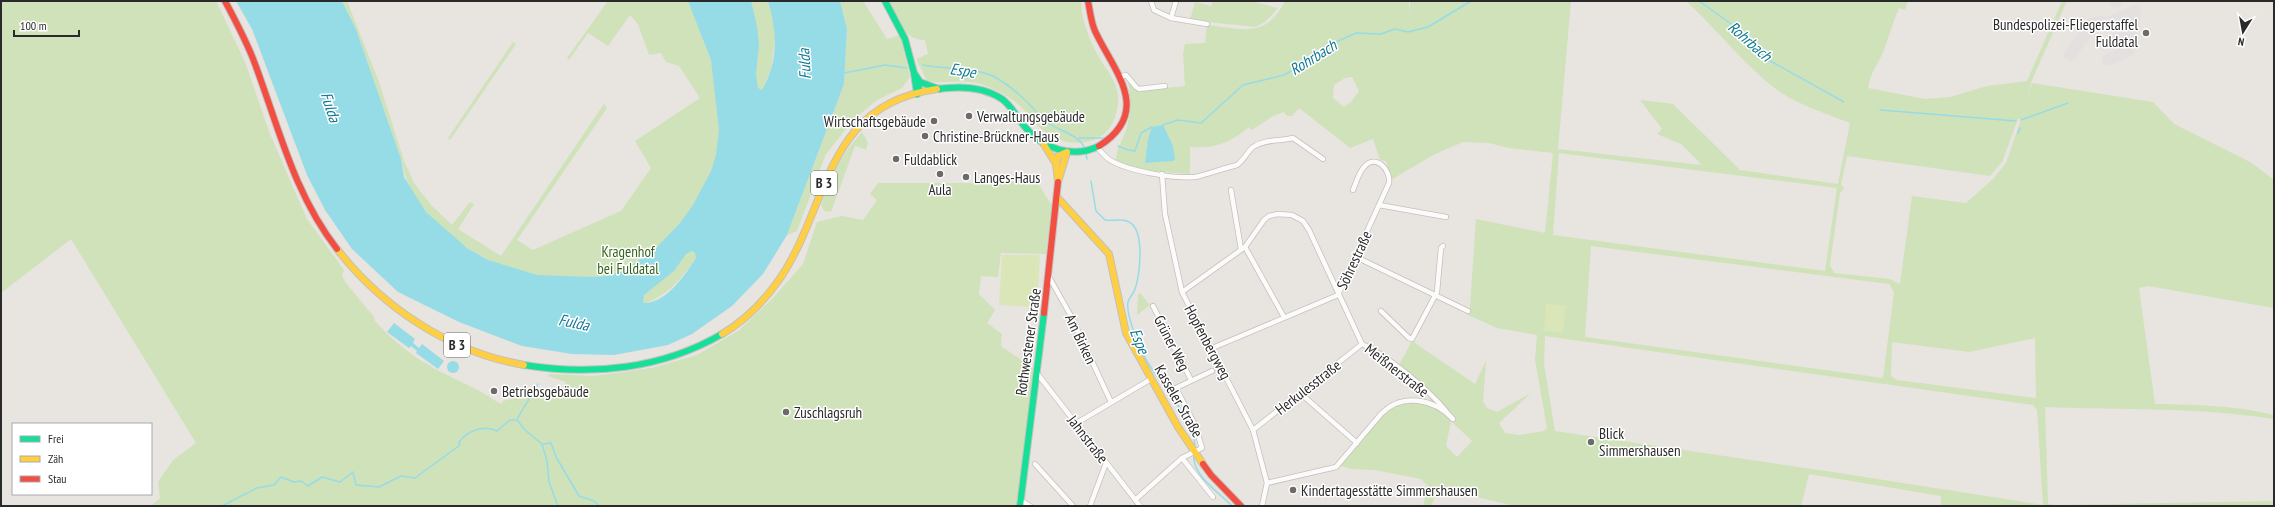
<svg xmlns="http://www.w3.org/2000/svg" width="2275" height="507" viewBox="0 0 2275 507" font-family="'PT Sans Narrow',sans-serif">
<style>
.green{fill:#cfe2ba;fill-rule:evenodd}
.pitch{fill:#dae6b8}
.water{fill:#96dce7;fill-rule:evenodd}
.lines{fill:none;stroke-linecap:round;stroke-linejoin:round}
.stream{stroke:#96dce7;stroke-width:1.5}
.taxiway{stroke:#e3e0df;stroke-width:12}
.street-casing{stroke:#c2c1c1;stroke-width:6}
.fast-casing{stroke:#c2c1c1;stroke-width:8}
.slow-casing{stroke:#c2c1c1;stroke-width:8}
.jam-casing{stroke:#c2c1c1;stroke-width:8}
.street{stroke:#fcfbfa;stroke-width:4.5}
.fast{stroke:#16e098;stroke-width:6}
.slow{stroke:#ffcf43;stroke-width:6}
.jam{stroke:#f24e42;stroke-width:6}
.poi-dot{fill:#6c6b6a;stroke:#fff;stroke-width:1.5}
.labels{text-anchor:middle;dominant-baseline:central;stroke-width:3;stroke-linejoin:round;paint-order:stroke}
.shield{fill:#fff;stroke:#6a6a6a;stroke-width:1}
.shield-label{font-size:14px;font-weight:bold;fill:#2a2a2a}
.poi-label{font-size:15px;fill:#2a2a2a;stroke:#fff;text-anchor:start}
.park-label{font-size:15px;fill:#34641c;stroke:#fff}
.street-label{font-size:15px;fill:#2a2a2a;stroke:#fff}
.water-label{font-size:16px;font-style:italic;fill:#127996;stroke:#fff}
</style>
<rect width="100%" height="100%" fill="#e8e4e0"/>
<g class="green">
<path d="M 1,1 L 216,1 L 245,62 L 270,134 L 307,219 L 344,270 L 342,275 L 346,283 L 374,317 L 375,321 C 406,356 434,369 476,389 C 485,393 492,400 502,404 L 503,401 L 520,397 L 528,389 L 545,394 L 560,393 L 566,382 L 547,376 L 550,374 L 594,376 L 652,368 L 697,355 L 738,331 L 773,298 L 803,264 L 817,222 L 842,216 L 863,220 L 877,200 L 870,194 L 878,183 L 981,183 L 1004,177 L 1034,177 L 1052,206 L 1046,254 L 1001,253 L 998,277 L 981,276 L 979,294 L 995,310 L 987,323 L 1002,334 L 1001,346 L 1033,368 L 1021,506 L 151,506 L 160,498 L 158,482 L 173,460 L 196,443 L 71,239 L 1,293 Z"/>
<path d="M 342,1 L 347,1 L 379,82 L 404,161 L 414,183 L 431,205 L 452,225 L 470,202 L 474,204 L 458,229 L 501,256 L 604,104 L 607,108 L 517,240 L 533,250 L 621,211 L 651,168 L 635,141 L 700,98 L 679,66 L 666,62 L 661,53 L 649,55 L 638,24 L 630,15 L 608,46 L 588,33 L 569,60 L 567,58 L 608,1 L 768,1 L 774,19 L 776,33 L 771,69 L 696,258 C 676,287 662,300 628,309 L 488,260 C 448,238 409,206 401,159 L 356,29 Z"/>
<polygon points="840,1 863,1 887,39 900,35 910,77 902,88 877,100 853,120 826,154 797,231 787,235 844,84 847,29"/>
<path d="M 888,1 L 1081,1 C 1081,17 1088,36 1095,50 C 1102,65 1117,79 1118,96 C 1119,109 1114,126 1104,134 C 1084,149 1055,144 1038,126 C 1032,121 1028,113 1022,108 C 1012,98 999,91 986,86 C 967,77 946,85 927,81 L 916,59 L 928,54 L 925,40 C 902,40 897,18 888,1 Z"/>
<polygon points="1213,1 1250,1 1278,8 1266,21 1256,27 1190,20 1195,2 1211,6"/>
<path d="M 1285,1 L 1409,1 L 1410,17 L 1406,26 L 1410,17 L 1410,1 L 1571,1 L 1558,149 L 1702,165 L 1681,144 L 1657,134 L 1662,129 L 1640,100 L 1673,104 L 1740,170 L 1838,184 L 1850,123 C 1830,115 1800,105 1783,94 C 1748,70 1718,30 1686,1 L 1908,1 L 1905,10 L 1899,8 C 1893,22 1889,36 1884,50 C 1878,64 1870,73 1868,88 L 1925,99 L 1950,97 L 1987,86 L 2027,81 L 2062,1 L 2067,1 L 2032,80 L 2026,101 L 2032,83 L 2153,102 L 2174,124 L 2252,163 L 2274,180 L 2274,308 L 2148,286 L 2139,288 L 2155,404 C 2195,405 2235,405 2274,415 L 2274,419 C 2199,407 2121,410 2045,407 L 2048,504 L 2057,505 L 2274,501 L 2274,506 L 1941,506 L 1941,496 L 1809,474 L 1801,506 L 1515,506 L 1439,488 L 1431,506 L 1423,506 L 1428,486 L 1421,479 L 1375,470 L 1351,469 L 1339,465 C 1352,450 1372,422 1387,410 C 1397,402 1414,400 1426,404 L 1433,395 L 1399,365 L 1412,341 L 1475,384 L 1486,361 L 1483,401 L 1487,408 L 1497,412 L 1531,393 L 1499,423 L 1505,433 L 1519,435 L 1544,431 L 1547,428 L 1535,360 L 1537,335 L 1497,328 L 1466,314 L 1470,307 L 1476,219 L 1545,233 L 1553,153 L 1509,148 L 1489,143 L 1463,142 L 1433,155 L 1391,180 L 1386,161 L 1380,160 L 1373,139 L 1350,148 L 1299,108 L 1292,116 L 1287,116 L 1284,112 L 1273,116 L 1252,130 L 1249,127 C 1230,143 1215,149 1190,147 L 1190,174 C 1165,172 1138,171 1116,160 C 1117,148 1122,141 1126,130 C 1132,112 1131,98 1128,80 L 1135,90 L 1138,91 L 1185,86 L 1183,53 L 1185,44 L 1205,43 L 1207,25 C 1242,29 1266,39 1285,1 ZM 1352,77 L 1359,91 L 1351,102 L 1344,107 L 1333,98 L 1334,85 L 1345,78 ZM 2018,119 L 2021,119 L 2006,163 L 1994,178 L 1966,203 L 1912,196 L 1900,284 L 1890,279 L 1834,273 L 1830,265 L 1840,193 L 1844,189 L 1841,184 L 1847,156 L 1990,176 L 2002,162 ZM 1559,153 L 1837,188 L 1825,271 L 1553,235 ZM 1591,246 L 1889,284 L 1894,292 L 1883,378 L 1585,337 ZM 1545,336 L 2033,405 L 2037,410 L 2043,505 L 1839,473 L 1555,431 L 1544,364 ZM 2035,338 L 2036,398 L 1897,380 L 1891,376 L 1892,342 L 1969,352 ZM 1451,421 L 1472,441 L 1457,457 L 1446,446 Z"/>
<polygon points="513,42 516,44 450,140 448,138"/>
<path d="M 862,132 L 868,143 L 865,152 L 865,149 L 855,146 L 831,212 L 824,211 L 821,205 C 829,177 843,153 862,132 Z"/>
<polygon points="1140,293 1150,305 1137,315 1138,295"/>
</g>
<g class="pitch">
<polygon points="1002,255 1040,255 1037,307 999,305"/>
<polygon points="1546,303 1566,306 1563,333 1544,331"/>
</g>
<g class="water">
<path d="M 236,1 L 342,1 L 356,29 L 401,159 L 404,177 L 426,212 L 467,248 L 488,260 L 537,275 L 593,277 L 607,276 L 621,272 L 653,251 L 680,223 L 693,205 L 711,171 L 716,155 L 719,130 L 711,60 L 688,1 L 751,1 L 757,26 L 759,45 L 756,74 L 758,88 L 762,90 C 779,60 777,32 768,1 L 840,1 L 847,29 L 844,84 L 787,235 L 763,274 L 732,306 L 692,334 L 668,345 L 614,355 L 572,354 L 522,346 L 459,322 L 398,292 L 352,249 L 325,210 L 307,175 L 252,29 ZM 692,251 L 695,253 L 696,258 C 685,275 666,304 643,303 L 644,295 L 674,271 L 686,254 Z"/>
<polygon points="1163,125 1173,146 1175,159 1173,161 1145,163 1148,139 1152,127"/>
<polygon points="394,323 415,339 413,343 419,348 422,344 444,361 438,369 416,353 417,351 411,346 409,348 387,332"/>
<circle cx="453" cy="367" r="6"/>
</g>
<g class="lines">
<g class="stream">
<polyline points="1699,1 1734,26 1765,58 1844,102"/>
<path d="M 923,65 C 943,69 976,68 993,76 C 1004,82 1018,93 1027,102 C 1035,109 1039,117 1048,123 C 1060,131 1080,135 1085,149"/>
<polyline points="844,73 885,65 907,68"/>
<polyline points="1880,110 2016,121"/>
<polyline points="2021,120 2068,103"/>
<polyline points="1163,125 1178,120 1201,123 1243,85 1284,75 1307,62 1327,46 1356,33 1381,34 1395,29 1408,32 1428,27 1471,1"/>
<polyline points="2018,133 2020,128"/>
<polyline points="1079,138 1105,138"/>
<polyline points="1118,146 1128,150 1135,151 1141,133 1152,127"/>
<polyline points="1086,154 1087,159"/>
<path d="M 1091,181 L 1096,211 L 1105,220 C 1112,221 1121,219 1127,221 C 1146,227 1140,275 1135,289 C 1134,293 1129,298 1128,302 C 1127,308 1130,320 1132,326 C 1136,343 1146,361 1156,375 C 1168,392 1196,425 1195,447"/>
<polyline points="517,420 525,430 542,444 547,461 549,482 558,506"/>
<polyline points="543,444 551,443 556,457 579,496 594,501 599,506"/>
<path d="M 1194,454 C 1191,475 1220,493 1232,506"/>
<path d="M 222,506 L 257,488 L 274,485 L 281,477 L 294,482 L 301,481 L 308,486 L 322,477 L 340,482 L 353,472 L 356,485 L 379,487 L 401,476 L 415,478 L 460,445 L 459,442 C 467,431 484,424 497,431 L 510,420 L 517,420 C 523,407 532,396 538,384"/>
</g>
<g class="taxiway">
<polyline points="2116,2 2116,1"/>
<polyline points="2111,41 2129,34 2132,30"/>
<polyline points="2070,55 2092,24 2099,22 2109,23 2135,11"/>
<polyline points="2108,60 2129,50 2135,11"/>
</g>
<defs>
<g id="street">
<polyline points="1151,1 1154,10 1171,18 1207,24"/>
<polyline points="1171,18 1176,1"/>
<polyline points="1120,77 1126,75 1136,87 1139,89 1165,86"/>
<path d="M 1097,147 C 1101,152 1105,157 1110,160 C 1128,171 1174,179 1195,177 C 1206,175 1224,168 1237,165 C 1244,160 1247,152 1253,147 C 1265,139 1281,141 1293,138 L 1323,159"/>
<polyline points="1162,174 1165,214 1182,292 1253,430 1267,483 1262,506"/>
<polyline points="1231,190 1241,249"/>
<polyline points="1379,205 1446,217"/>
<polyline points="1245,247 1284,317"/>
<polyline points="1356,257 1468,311"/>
<polyline points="1049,277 1071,316 1111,402"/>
<path d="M 1182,292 L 1245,247 L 1264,220 L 1269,216 L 1278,214 L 1292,215 L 1303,221 L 1309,230 L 1362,344 C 1388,356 1432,392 1449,415"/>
<polyline points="1153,306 1191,380"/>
<polyline points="1381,311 1409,338 1412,339 1437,292 1441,248 1443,246"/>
<path d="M 1210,349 L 1338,295 L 1389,183 C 1391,170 1376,153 1364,167 C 1359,172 1356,183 1353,190"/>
<polyline points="1036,372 1140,506"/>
<polyline points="1300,393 1357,443"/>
<polyline points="1075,424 1151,379"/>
<polyline points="1253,430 1362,344"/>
<polyline points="1182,458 1213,497"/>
<polyline points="1035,464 1073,506"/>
<path d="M 1267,483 L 1336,467 L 1381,414 C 1402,392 1434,399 1453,419"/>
<polyline points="1020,500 1030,506"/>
<polyline points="1135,500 1182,458 1202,448 1195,425 1176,388 1212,371"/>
<polyline points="1090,506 1106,463"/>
</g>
<g id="fast">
<polyline points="885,1 905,39 914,73 920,82 917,94"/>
<polyline points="914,73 917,94"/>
<polyline points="920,82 939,89"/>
<path d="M 937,89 C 958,86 983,86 1002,99 C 1012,106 1017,118 1025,127 C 1043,149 1073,159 1099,146"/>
<path d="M 524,365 C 592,376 662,369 722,334"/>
<polyline points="1020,506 1044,313"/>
</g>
<g id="slow">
<polyline points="1043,143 1056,164"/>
<polyline points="1058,182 1067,152 1058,156 1056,164 1058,181"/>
<polyline points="1057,197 1109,254 1126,333 1178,427 1203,464"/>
<path d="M 337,249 C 382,307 449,352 524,365"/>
<path d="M 722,334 C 746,320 766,299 781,277 C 830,203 825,104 937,89"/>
</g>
<g id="jam">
<path d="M 225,1 C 236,22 247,42 255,64 C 279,128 294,194 337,249"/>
<path d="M 1088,1 C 1090,11 1091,22 1095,31 C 1113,70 1154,111 1099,146"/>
<polyline points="1044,313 1058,182"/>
<polyline points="1203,464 1211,475 1241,506"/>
</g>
</defs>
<use href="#street" class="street-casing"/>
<use href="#fast" class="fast-casing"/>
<use href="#slow" class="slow-casing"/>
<use href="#jam" class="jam-casing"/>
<use href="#street" class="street"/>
<use href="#fast" class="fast"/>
<use href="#slow" class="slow"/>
<use href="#jam" class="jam"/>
</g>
<g class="poi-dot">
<circle cx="2146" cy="33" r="4"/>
<circle cx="969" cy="116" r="4"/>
<circle cx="934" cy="121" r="4"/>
<circle cx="925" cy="136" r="4"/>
<circle cx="896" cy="159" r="4"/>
<circle cx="940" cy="174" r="4"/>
<circle cx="966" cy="177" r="4"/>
<circle cx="494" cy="391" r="4"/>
<circle cx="786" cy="412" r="4"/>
<circle cx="1591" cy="442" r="4"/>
<circle cx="1293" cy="490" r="4"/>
</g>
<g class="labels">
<g class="shield">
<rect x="811" y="171" width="26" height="24" rx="3"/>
<rect x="444" y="333" width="26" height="24" rx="3"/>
</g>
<g class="shield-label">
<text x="824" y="183">B 3</text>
<text x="457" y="345">B 3</text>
</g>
<g class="poi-label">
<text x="2138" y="24" text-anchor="end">Bundespolizei-Fliegerstaffel<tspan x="2138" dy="17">Fuldatal</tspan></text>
<text x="977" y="116">Verwaltungsgebäude</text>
<text x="926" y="121" text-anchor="end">Wirtschaftsgebäude</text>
<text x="933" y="136">Christine-Brückner-Haus</text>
<text x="904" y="159">Fuldablick</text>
<text x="974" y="177">Langes-Haus</text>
<text x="940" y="189" text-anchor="middle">Aula</text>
<text x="502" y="391">Betriebsgebäude</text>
<text x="794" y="412">Zuschlagsruh</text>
<text x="1599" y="433">Blick<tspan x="1599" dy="17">Simmershausen</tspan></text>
<text x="1301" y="490">Kindertagesstätte Simmershausen</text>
</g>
<g class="park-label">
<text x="628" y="251">Kragenhof<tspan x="628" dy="17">bei Fuldatal</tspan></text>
</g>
<g class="street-label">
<text transform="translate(1354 260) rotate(-65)">Söhrestraße</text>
<text transform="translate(1081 339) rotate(65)">Am Birken</text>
<text transform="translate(1028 342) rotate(-82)">Rothwestener Straße</text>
<text transform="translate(1208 342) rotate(62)">Hopfenbergweg</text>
<text transform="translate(1172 343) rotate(63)">Grüner Weg</text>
<text transform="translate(1397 370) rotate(38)">Meißnerstraße</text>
<text transform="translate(1308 387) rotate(-38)">Herkulesstraße</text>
<text transform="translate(1179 401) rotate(60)">Kasseler Straße</text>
<text transform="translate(1088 439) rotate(52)">Jahnstraße</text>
</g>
<g class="water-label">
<text transform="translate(1750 41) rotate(41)">Rohrbach</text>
<text transform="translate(1313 57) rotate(-32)">Rohrbach</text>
<text transform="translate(804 64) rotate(-93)">Fulda</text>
<text transform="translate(963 70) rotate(9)">Espe</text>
<text transform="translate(331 107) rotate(72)">Fulda</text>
<text transform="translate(574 322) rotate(12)">Fulda</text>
<text transform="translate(1140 341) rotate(68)">Espe</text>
</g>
</g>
<rect width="2275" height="507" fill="none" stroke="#2a2a2a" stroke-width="4"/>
<rect x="12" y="423" width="140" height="72" fill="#ffffff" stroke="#aaaaaa"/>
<rect x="20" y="436" width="20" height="6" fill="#16e098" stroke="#aaaaaa"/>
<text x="48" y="443" font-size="12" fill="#2a2a2a">Frei</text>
<rect x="20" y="456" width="20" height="6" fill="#ffcf43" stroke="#aaaaaa"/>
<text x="48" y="463" font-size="12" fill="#2a2a2a">Zäh</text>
<rect x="20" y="476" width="20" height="6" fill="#f24e42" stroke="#aaaaaa"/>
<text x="48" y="483" font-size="12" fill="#2a2a2a">Stau</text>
<g transform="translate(2243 32) rotate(191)" stroke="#ffffff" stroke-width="3" paint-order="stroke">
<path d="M0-3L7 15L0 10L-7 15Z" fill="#2a2a2a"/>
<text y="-6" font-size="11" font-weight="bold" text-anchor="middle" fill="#2a2a2a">N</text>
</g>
<path d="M14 30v6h65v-6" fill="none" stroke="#2a2a2a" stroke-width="2"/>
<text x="20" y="30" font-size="12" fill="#2a2a2a" stroke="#ffffff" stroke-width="3" paint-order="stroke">100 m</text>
</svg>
